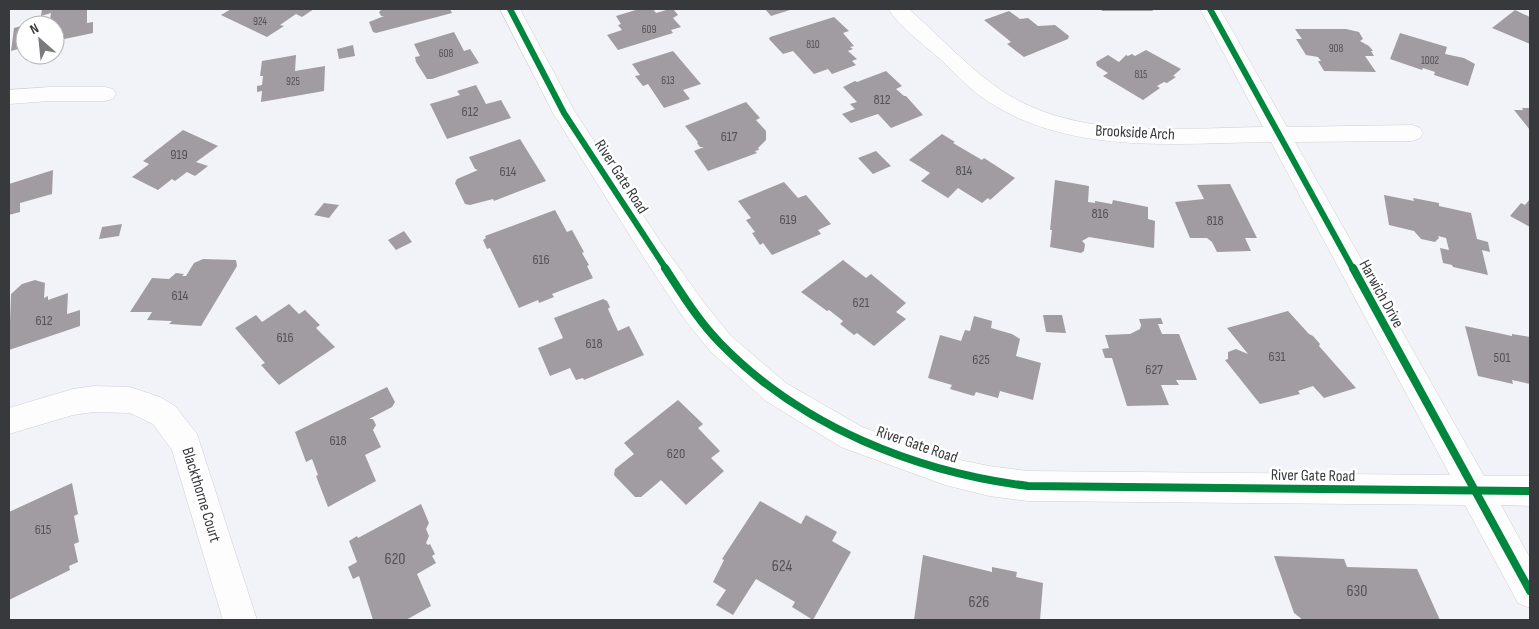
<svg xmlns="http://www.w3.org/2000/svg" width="1539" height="629" viewBox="0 0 1539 629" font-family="'Sofia Sans Condensed',sans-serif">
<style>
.building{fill:#a19ca1}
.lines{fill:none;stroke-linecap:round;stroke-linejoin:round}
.street-casing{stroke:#cecfd3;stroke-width:1}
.street{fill:#fdfdfe;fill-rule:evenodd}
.cycleway-far1-casing{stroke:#fff;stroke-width:9}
.cycleway-casing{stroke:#fff;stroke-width:11}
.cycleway-far1{stroke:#00873e;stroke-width:6}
.cycleway{stroke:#00873e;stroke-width:8}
.labels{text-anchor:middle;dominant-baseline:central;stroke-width:5;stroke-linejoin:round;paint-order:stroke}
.far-number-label{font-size:11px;fill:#525256}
.number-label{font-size:14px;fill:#525256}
.street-label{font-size:16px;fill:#38393d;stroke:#fff}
.near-number-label{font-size:16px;fill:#525256}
</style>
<rect width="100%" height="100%" fill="#f2f3f8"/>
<g class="building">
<polygon points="42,9 87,9 87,23 93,22 93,33 55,41 55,25 30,25 50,20 51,13 41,16"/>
<polygon points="231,9 314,9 302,17 296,14 280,25 284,26 267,37 221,15"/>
<polygon points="382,9 450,9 452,13 376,33 373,32 369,22 384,16 381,16 379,12"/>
<polygon points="639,9 653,9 656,13 670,9 674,10 678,15 673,18 681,27 671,30 673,33 618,50 607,35 622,30 618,25 621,24 616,16"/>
<polygon points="765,9 793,9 771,16"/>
<polygon points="1101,9 1152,9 1153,11 1102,11"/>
<polygon points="1515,10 1530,17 1530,44 1492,28"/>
<polygon points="1009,11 1020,19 1028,18 1038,26 1055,25 1069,36 1068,39 1024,57 1007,44 1011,42 984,20"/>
<polygon points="834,17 849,31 843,33 854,46 850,47 853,49 848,51 857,59 852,61 856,65 832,74 828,69 814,74 793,51 783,54 769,39 770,37"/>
<polygon points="25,25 25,47 11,51 14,28"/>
<polygon points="1295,29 1346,29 1359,32 1363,39 1360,41 1369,46 1373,51 1371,51 1374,56 1365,56 1376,72 1324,71 1318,61 1321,61 1318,57 1306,55 1296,39 1302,39"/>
<polygon points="454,32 464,51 470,49 479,63 432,79 427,79 416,62 415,57 420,56 414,44"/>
<polygon points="1400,33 1447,47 1445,54 1464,58 1475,64 1468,86 1434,75 1435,72 1423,68 1422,70 1390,59"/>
<polygon points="353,45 355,56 339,59 337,49"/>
<polygon points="1146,50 1181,69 1173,76 1176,77 1167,83 1164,82 1157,86 1160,88 1143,100 1103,76 1108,73 1097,66 1096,62 1108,55 1119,62 1126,55 1128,56 1132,54 1135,56"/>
<polygon points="673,51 701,84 683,90 690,99 664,108 648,84 643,86 635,76 640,75 632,64"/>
<polygon points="296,55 295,71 325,66 324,91 261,102 262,91 257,92 257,86 262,85 263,76 260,76 262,61"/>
<polygon points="886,71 902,86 896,89 904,96 906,96 923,115 891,128 878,114 851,123 842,114 855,109 850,104 857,102 843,87 855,81 857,82"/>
<polygon points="476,85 486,104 501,100 511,118 447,139 430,104 460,95 457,91"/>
<polygon points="746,102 760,118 756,120 766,131 766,140 758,148 759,150 755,151 757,153 708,171 694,151 704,147 700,147 697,143 698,142 685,126"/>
<polygon points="1522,108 1530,108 1530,130 1514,110 1523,110"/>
<polygon points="183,130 218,146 196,162 208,166 195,176 187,172 175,181 172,179 158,190 132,177 148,165 149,164 143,161"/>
<polygon points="942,134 955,142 953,143 982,160 984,158 1015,178 990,200 988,198 982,203 958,188 948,198 921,181 930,173 909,160"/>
<polygon points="520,139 546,181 494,201 493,199 470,205 465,204 455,183 457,179 478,170 475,169 469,157"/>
<polygon points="876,151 891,166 873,174 858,158"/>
<polygon points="53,170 52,194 20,203 20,212 9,215 9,184"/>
<polygon points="1055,180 1089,186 1088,202 1095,203 1095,201 1112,204 1113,200 1148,207 1148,219 1155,221 1154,248 1089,237 1082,241 1085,244 1084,251 1081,253 1050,247 1052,230 1050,230"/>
<polygon points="784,182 798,198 806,195 831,224 818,230 821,234 772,255 763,243 760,245 752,233 755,232 746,220 751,218 738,201"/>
<polygon points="1230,184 1257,238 1245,238 1251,251 1217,252 1212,242 1207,238 1190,238 1175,202 1204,199 1197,185"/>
<polygon points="1384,195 1414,201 1413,198 1439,203 1439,206 1471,213 1477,239 1488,242 1490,252 1482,250 1488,275 1453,267 1452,265 1443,263 1440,248 1449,250 1446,238 1438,236 1439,238 1435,242 1421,239 1414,231 1389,225"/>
<polygon points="1530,199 1530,227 1510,216 1521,203 1525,205"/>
<polygon points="324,203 339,205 329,218 314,215"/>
<polygon points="555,210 567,232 572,230 584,252 582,253 589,265 587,266 593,278 552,294 554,297 539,303 538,300 519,308 490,248 487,249 483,240 486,238 485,236"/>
<polygon points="122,224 119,236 99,239 102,227"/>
<polygon points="404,231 412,242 396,250 388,240"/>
<polygon points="203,259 236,260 237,266 201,326 169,324 172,321 147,320 152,312 130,312 152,278 169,279 176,273 184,274 182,276 186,276 194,263"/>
<polygon points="843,260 866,278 871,274 906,303 896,312 906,319 874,346 857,333 854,335 840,324 843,321 829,310 827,311 801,292"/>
<polygon points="35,280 45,283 44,298 48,296 48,300 68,293 67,314 80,310 80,326 9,350 11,294 22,284"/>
<polygon points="603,299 607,301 610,307 608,309 618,331 629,326 644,355 584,380 583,378 576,380 570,368 550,376 538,348 563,338 554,318"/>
<polygon points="289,304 299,314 305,310 320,325 316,328 335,347 279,385 261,365 265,363 235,328 256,315 262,322"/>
<polygon points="1288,311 1309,334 1313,336 1320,344 1319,346 1356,388 1324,398 1313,386 1298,391 1300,394 1260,404 1225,360 1228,359 1228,352 1236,349 1248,354 1227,328"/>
<polygon points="1043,315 1062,315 1066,333 1046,332"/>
<polygon points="974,316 992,321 991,328 1012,334 1020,339 1016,356 1041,363 1033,400 1000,391 998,398 976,392 974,396 950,389 952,385 928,378 940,335 961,341 965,330 970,331"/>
<polygon points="1161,318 1163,324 1158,324 1162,334 1179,334 1197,380 1176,380 1179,385 1161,385 1169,405 1127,406 1112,358 1105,358 1102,349 1109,348 1105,335 1130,334 1140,329 1141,325 1139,319"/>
<polygon points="1465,326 1512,336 1512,334 1530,337 1530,384 1512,380 1513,384 1478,376"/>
<polygon points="387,387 395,402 392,407 369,419 373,419 376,425 373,430 381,447 365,455 376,481 328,507 316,476 318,475 312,459 306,462 295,432"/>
<polygon points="678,400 703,424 698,428 720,451 711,458 724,471 686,505 661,480 641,497 635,497 614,475 615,469 634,454 624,443"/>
<polygon points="72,483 78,514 74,516 79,542 74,544 78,562 69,566 70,570 9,600 9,512"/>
<polygon points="760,501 801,524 806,515 837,532 832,541 851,552 813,620 792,607 795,602 756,579 733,615 716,605 726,590 713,582 724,560 722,559"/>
<polygon points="421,504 429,523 426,529 429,536 426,543 428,545 430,544 435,554 432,556 436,563 417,574 431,606 406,620 373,620 359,576 353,579 348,567 357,562 349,541 357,536 358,538"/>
<polygon points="923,555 992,572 992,567 1017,572 1016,577 1043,583 1040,620 914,620"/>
<polygon points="1274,556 1344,559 1347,567 1417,569 1440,620 1303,620 1294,613"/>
</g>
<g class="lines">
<defs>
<g id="street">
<path d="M 500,9 L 520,9 L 575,112 L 662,244 L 705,304 L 731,336 L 786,383 L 862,427 L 945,457 L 989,466 L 1028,471 L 1450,475 L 1271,142 C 1172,143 1061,157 976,93 C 964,83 952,70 940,59 C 923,44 901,28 888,9 L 909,9 C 936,33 962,61 991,83 C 1068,142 1172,128 1263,127 L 1200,9 L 1220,9 L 1287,127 L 1412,125 L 1420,128 L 1423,133 L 1420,138 L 1412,141 L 1295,142 L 1484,476 L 1530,476 L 1530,506 L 1501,505 L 1530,558 L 1530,608 L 1518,603 L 1465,505 L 1028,501 L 989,496 L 945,485 L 841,447 L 766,401 L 711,352 L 685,320 L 644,258 L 553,113 Z"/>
<polygon points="50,87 105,87 113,89 116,94 113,99 105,101 50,101 9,104 9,90"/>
<polygon points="94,386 130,387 160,397 175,406 197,434 257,620 223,620 172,450 153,424 130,413 94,412 73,415 9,434 9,408 73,389"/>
</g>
</defs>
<use href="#street" class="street-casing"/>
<use href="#street" class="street"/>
<defs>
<g id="cycleway-far1">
<polyline points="510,9 564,113 666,269"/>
<polyline points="1210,9 1353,269"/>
</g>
<g id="cycleway">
<path d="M 665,268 C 682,294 699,322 721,344 C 802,427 916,472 1028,486 L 1530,491"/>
<polyline points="1353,268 1530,591"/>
</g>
</defs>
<use href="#cycleway-far1" class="cycleway-far1-casing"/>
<use href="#cycleway" class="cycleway-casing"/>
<use href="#cycleway-far1" class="cycleway-far1"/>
<use href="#cycleway" class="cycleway"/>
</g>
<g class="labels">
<g class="far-number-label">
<text x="260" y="21">924</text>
<text x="649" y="29">609</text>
<text x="813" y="44">810</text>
<text x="1336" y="48">908</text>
<text x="446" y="53">608</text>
<text x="1430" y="60">1002</text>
<text x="1141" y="74">815</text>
<text x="668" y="80">613</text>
<text x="293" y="81">925</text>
</g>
<g class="number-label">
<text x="882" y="99">812</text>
<text x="470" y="111">612</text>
<text x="729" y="136">617</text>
<text x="179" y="154">919</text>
<text x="964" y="170">814</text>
<text x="508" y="171">614</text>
<text x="1100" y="213">816</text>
<text x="788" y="219">619</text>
<text x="1215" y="220">818</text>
<text x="541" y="259">616</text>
<text x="180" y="295">614</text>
<text x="861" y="302">621</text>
<text x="44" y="320">612</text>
<text x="285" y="337">616</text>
<text x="594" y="343">618</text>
<text x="1277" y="356">631</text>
<text x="1502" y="357">501</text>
<text x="981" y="359">625</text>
<text x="1154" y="369">627</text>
<text x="338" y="440">618</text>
<text x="676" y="453">620</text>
<text x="43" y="529">615</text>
</g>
<g class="street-label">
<text transform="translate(1135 133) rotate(3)">Brookside Arch</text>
<text transform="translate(621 177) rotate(57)">River Gate Road</text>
<text transform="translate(1381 294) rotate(61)">Harwich Drive</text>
<text transform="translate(917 445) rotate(19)">River Gate Road</text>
<text transform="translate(1313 476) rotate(1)">River Gate Road</text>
<text transform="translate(201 495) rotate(73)">Blackthorne Court</text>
</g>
<g class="near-number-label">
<text x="395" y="559">620</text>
<text x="782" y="566">624</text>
<text x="1357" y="591">630</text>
<text x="979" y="602">626</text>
</g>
</g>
<rect width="1539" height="629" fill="none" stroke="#38393d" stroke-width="20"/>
<g transform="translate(40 40) rotate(333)"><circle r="24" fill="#ffffff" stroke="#afb0b1"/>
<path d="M0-4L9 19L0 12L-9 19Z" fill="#797a7e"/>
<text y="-8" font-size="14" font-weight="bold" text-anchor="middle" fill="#38393d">N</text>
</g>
</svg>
